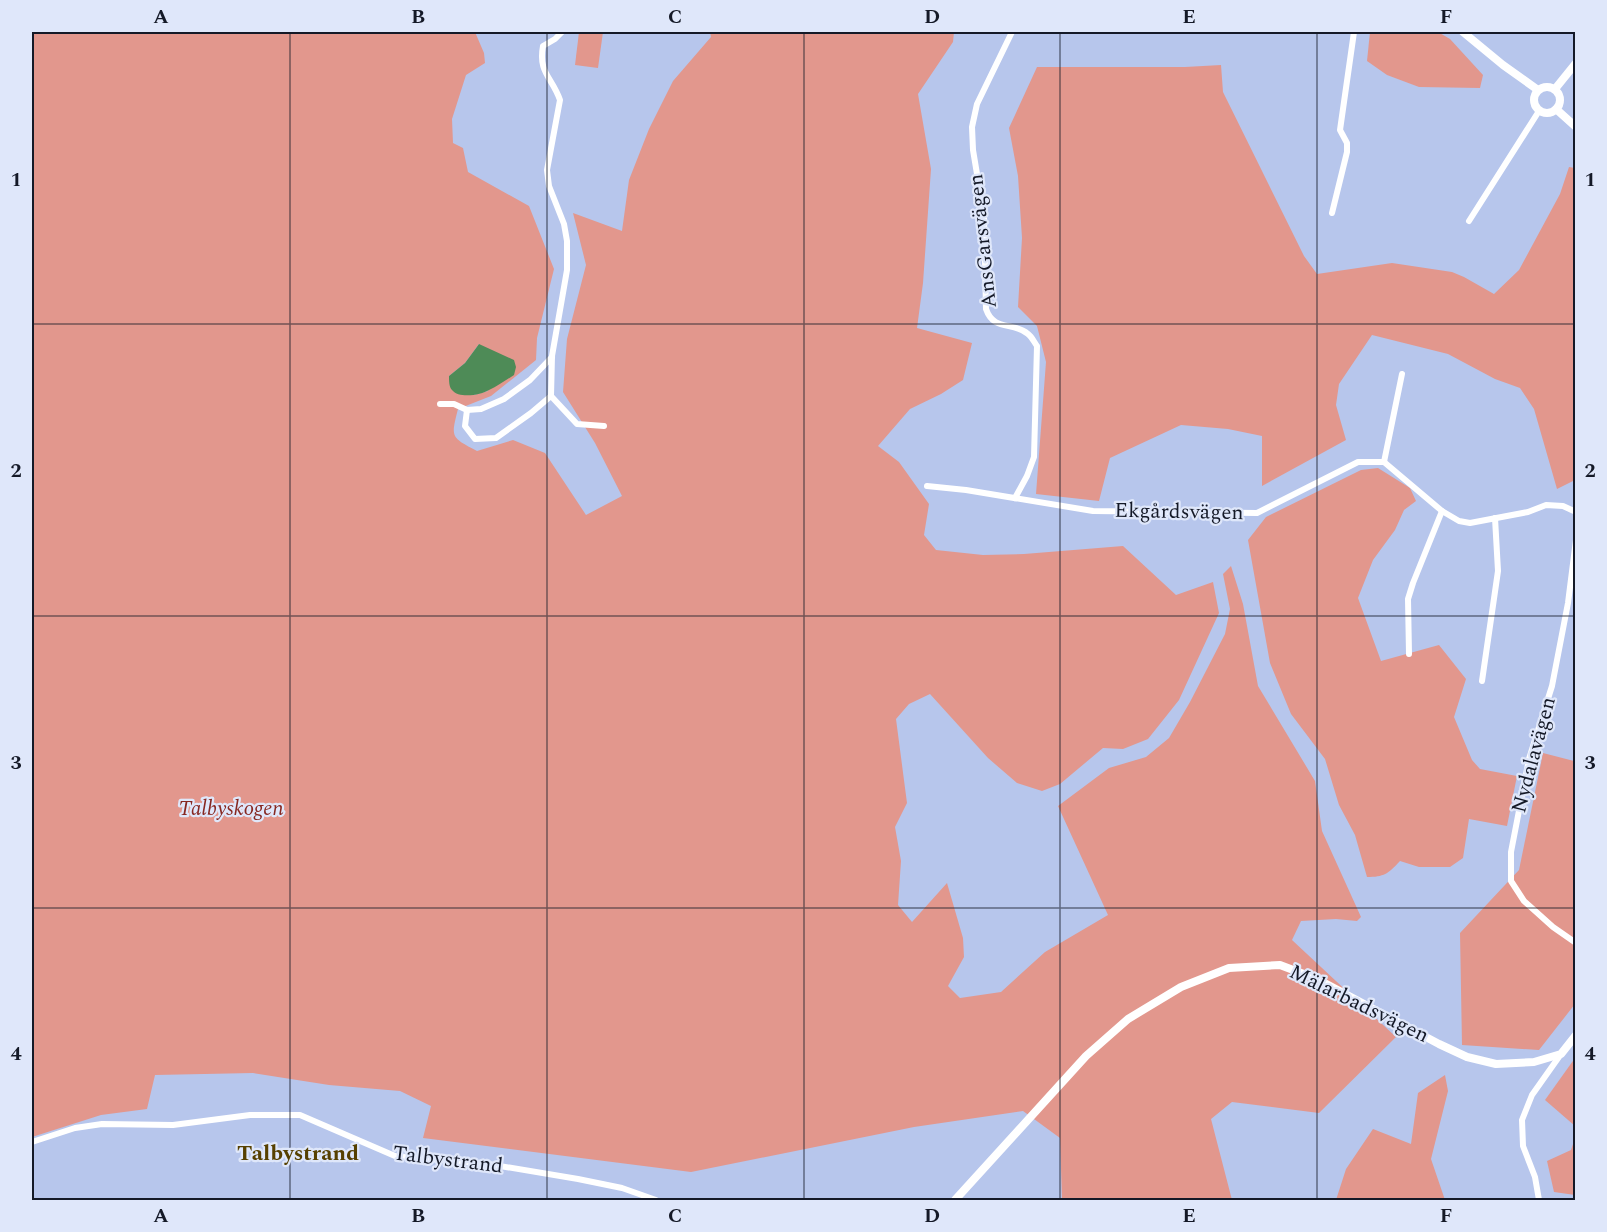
<svg xmlns="http://www.w3.org/2000/svg" width="1607" height="1232" viewBox="0 0 1607 1232" font-family="Spectral,serif">
<style>
.green{fill:#e2978d;fill-rule:evenodd}
.water{fill:#4e8b57}
.lines{fill:none;stroke-linecap:round;stroke-linejoin:round}
.minor{stroke:#fff;stroke-width:6}
.tertiary{stroke:#fff;stroke-width:8}
.grid{fill:none;stroke:#141927;stroke-width:1.5;stroke-opacity:0.55}
.labels{text-anchor:middle;dominant-baseline:central;stroke-width:4.5;stroke-linejoin:round;paint-order:stroke}
.street-label{font-size:21px;fill:#141927;stroke:#dfe7fa}
.park-label{font-size:21px;font-style:italic;fill:#872822;stroke:#dfe7fa}
.neighbourhood-label{font-size:22px;font-weight:bold;fill:#564000;stroke:#dfe7fa}
.neatline{fill:none;stroke:#141927;stroke-width:2}
.grid-label{font-size:20px;text-anchor:middle;font-weight:bold;fill:#141927}
</style>
<rect width="100%" height="100%" fill="#b7c6ec"/>
<g class="green">
<path d="M 32,32 L 475,32 L 484,53 L 485,63 L 466,75 L 452,119 L 453,143 L 463,148 L 468,172 L 529,206 L 554,269 L 537,338 L 536,360 L 491,396 L 458,409 C 451,437 450,437 477,451 L 513,440 L 545,453 L 586,515 L 622,496 L 595,443 L 563,392 L 567,339 L 586,265 L 573,213 L 622,231 L 629,180 L 649,129 L 673,81 L 711,37 L 710,32 L 954,32 L 953,42 L 918,94 L 931,169 L 923,283 L 917,328 L 972,343 L 963,380 L 941,394 L 910,409 L 878,446 L 899,462 L 929,504 L 924,535 L 936,550 L 983,555 L 1024,554 L 1123,546 L 1176,595 L 1213,582 L 1219,613 L 1179,700 L 1148,739 L 1123,749 L 1103,748 L 1060,784 L 1042,791 L 1017,783 L 988,758 L 930,694 L 909,704 L 896,719 L 907,803 L 895,827 L 901,861 L 898,905 L 912,922 L 947,883 L 963,938 L 964,957 L 948,986 L 960,998 L 1001,992 L 1045,952 L 1108,915 L 1058,806 L 1109,768 L 1146,757 L 1169,738 L 1190,702 L 1225,634 L 1230,609 L 1223,574 L 1231,566 L 1243,604 L 1258,686 L 1315,781 L 1322,831 L 1361,917 L 1357,921 L 1336,919 L 1301,921 L 1292,940 L 1396,1037 L 1319,1113 L 1232,1102 L 1211,1119 L 1232,1200 L 1062,1200 L 1060,1138 L 1023,1111 L 914,1127 L 691,1172 L 423,1138 L 431,1106 L 400,1091 L 329,1085 L 253,1073 L 155,1075 L 147,1109 L 101,1115 L 32,1137 ZM 479,344 L 488,391 L 474,395 L 459,394 L 449,376 L 465,363 Z"/>
<polygon points="579,32 603,32 598,68 575,65"/>
<polygon points="1370,32 1438,32 1450,39 1483,75 1480,88 1419,87 1387,75 1367,61"/>
<polygon points="1221,65 1223,92 1304,256 1317,274 1392,263 1452,272 1464,277 1494,294 1519,270 1560,194 1569,167 1575,168 1575,480 1557,489 1534,409 1520,388 1495,379 1448,354 1372,335 1339,384 1336,405 1346,440 1262,486 1262,436 1228,429 1181,425 1110,458 1099,501 1036,494 1046,362 1037,326 1018,307 1022,238 1018,176 1009,128 1037,67 1185,67"/>
<path d="M 1378,468 L 1410,488 L 1416,501 L 1404,510 L 1395,530 L 1373,560 L 1358,598 L 1381,661 L 1439,645 L 1466,679 L 1454,717 L 1472,760 L 1480,769 L 1517,776 L 1507,826 L 1469,819 L 1463,858 L 1450,867 L 1419,867 L 1400,861 C 1388,874 1384,877 1367,877 L 1355,835 L 1339,805 L 1325,759 L 1291,714 L 1270,663 L 1248,540 L 1266,517 L 1361,470 Z"/>
<polygon points="1543,753 1574,761 1575,760 1575,1004 1539,1050 1462,1045 1460,933 1519,870"/>
<polygon points="1575,1058 1576,1126 1575,1126 1545,1100"/>
<polygon points="1445,1075 1448,1091 1431,1159 1445,1200 1336,1200 1346,1169 1373,1129 1411,1144 1418,1093"/>
<polygon points="1575,1138 1575,1195 1554,1192 1547,1161 1571,1150"/>
</g>
<path class="water" d="M 479,344 L 514,360 L 516,367 L 514,375 C 506,380 498,386 489,390 C 481,395 459,399 452,390 C 449,387 449,381 449,376 L 465,363 Z"/>
<g class="lines">
<g class="minor">
<path d="M 1012,32 L 977,104 L 972,127 L 973,150 L 984,216 L 986,309 C 994,332 1013,321 1028,334 C 1032,337 1034,342 1037,346 L 1034,457 L 1027,476 L 1015,498"/>
<polyline points="1332,213 1347,152 1347,143 1340,130 1354,32"/>
<polyline points="1469,221 1539,111"/>
<polyline points="551,396 577,424 604,426"/>
<polyline points="440,404 454,404 467,410 481,409 504,399 530,380 552,357"/>
<path d="M 467,410 L 465,426 L 475,439 L 496,438 L 531,413 L 551,396 L 552,356 L 567,270 L 567,241 L 564,224 L 549,186 L 547,170 L 560,100 C 552,77 538,73 543,46 L 555,39 L 562,32"/>
<polyline points="1384,462 1402,374"/>
<polyline points="927,486 966,490 1093,511 1257,513 1358,462 1384,462 1442,511 1459,521 1470,523 1528,512 1546,505 1563,506 1576,512"/>
<polyline points="1576,540 1568,603 1552,686 1529,759 1511,852 1511,881 1524,901 1553,927 1576,943"/>
<polyline points="1409,654 1408,599 1413,583 1442,511"/>
<polyline points="1482,681 1498,571 1495,518"/>
<polyline points="32,1142 75,1128 102,1124 173,1125 250,1115 300,1115 395,1156 488,1164 578,1179 622,1188 656,1200"/>
<polyline points="1539,1200 1535,1177 1523,1146 1522,1120 1532,1095 1561,1054"/>
</g>
<g class="tertiary">
<polyline points="1463,32 1503,65 1538,90"/>
<circle cx="1547" cy="100" r="13"/>
<polyline points="1555,89 1576,63"/>
<polyline points="1556,109 1576,127"/>
<polyline points="955,1200 1086,1056 1128,1019 1181,987 1229,968 1280,965 1317,979 1439,1044 1467,1057 1496,1064 1534,1062 1561,1054 1576,1035"/>
</g>
</g>
<path class="grid" d="M 290,32 L 290,1200M 547,32 L 547,1200M 804,32 L 804,1200M 1060,32 L 1060,1200M 1317,32 L 1317,1200M 32,324 L 1576,324M 32,616 L 1576,616M 32,908 L 1576,908"/>
<g class="labels">
<g class="street-label">
<text transform="translate(983 241) rotate(-96)">AnsGarsvägen</text>
<text transform="translate(1179 512) rotate(1)">Ekgårdsvägen</text>
<text transform="translate(1534 755) rotate(-75)">Nydalavägen</text>
<text transform="translate(1359 1004) rotate(26)">Mälarbadsvägen</text>
<text transform="translate(448 1160) rotate(7)">Talbystrand</text>
</g>
<g class="park-label">
<text x="231" y="809">Talbyskogen</text>
</g>
<g class="neighbourhood-label">
<text x="298" y="1153">Talbystrand</text>
</g>
</g>
<rect width="1607" height="1232" fill="none" stroke="#dfe7fa" stroke-width="66"/>
<rect x="33" y="33" width="1541" height="1166" class="neatline"/>
<g class="grid-label">
<text x="161" y="23">A</text>
<text x="418" y="23">B</text>
<text x="675" y="23">C</text>
<text x="932" y="23">D</text>
<text x="1189" y="23">E</text>
<text x="1446" y="23">F</text>
<text x="16" y="186">1</text>
<text x="1590" y="186">1</text>
<text x="16" y="477">2</text>
<text x="1590" y="477">2</text>
<text x="16" y="769">3</text>
<text x="1590" y="769">3</text>
<text x="16" y="1060">4</text>
<text x="1590" y="1060">4</text>
<text x="161" y="1222">A</text>
<text x="418" y="1222">B</text>
<text x="675" y="1222">C</text>
<text x="932" y="1222">D</text>
<text x="1189" y="1222">E</text>
<text x="1446" y="1222">F</text>
</g>
</svg>
